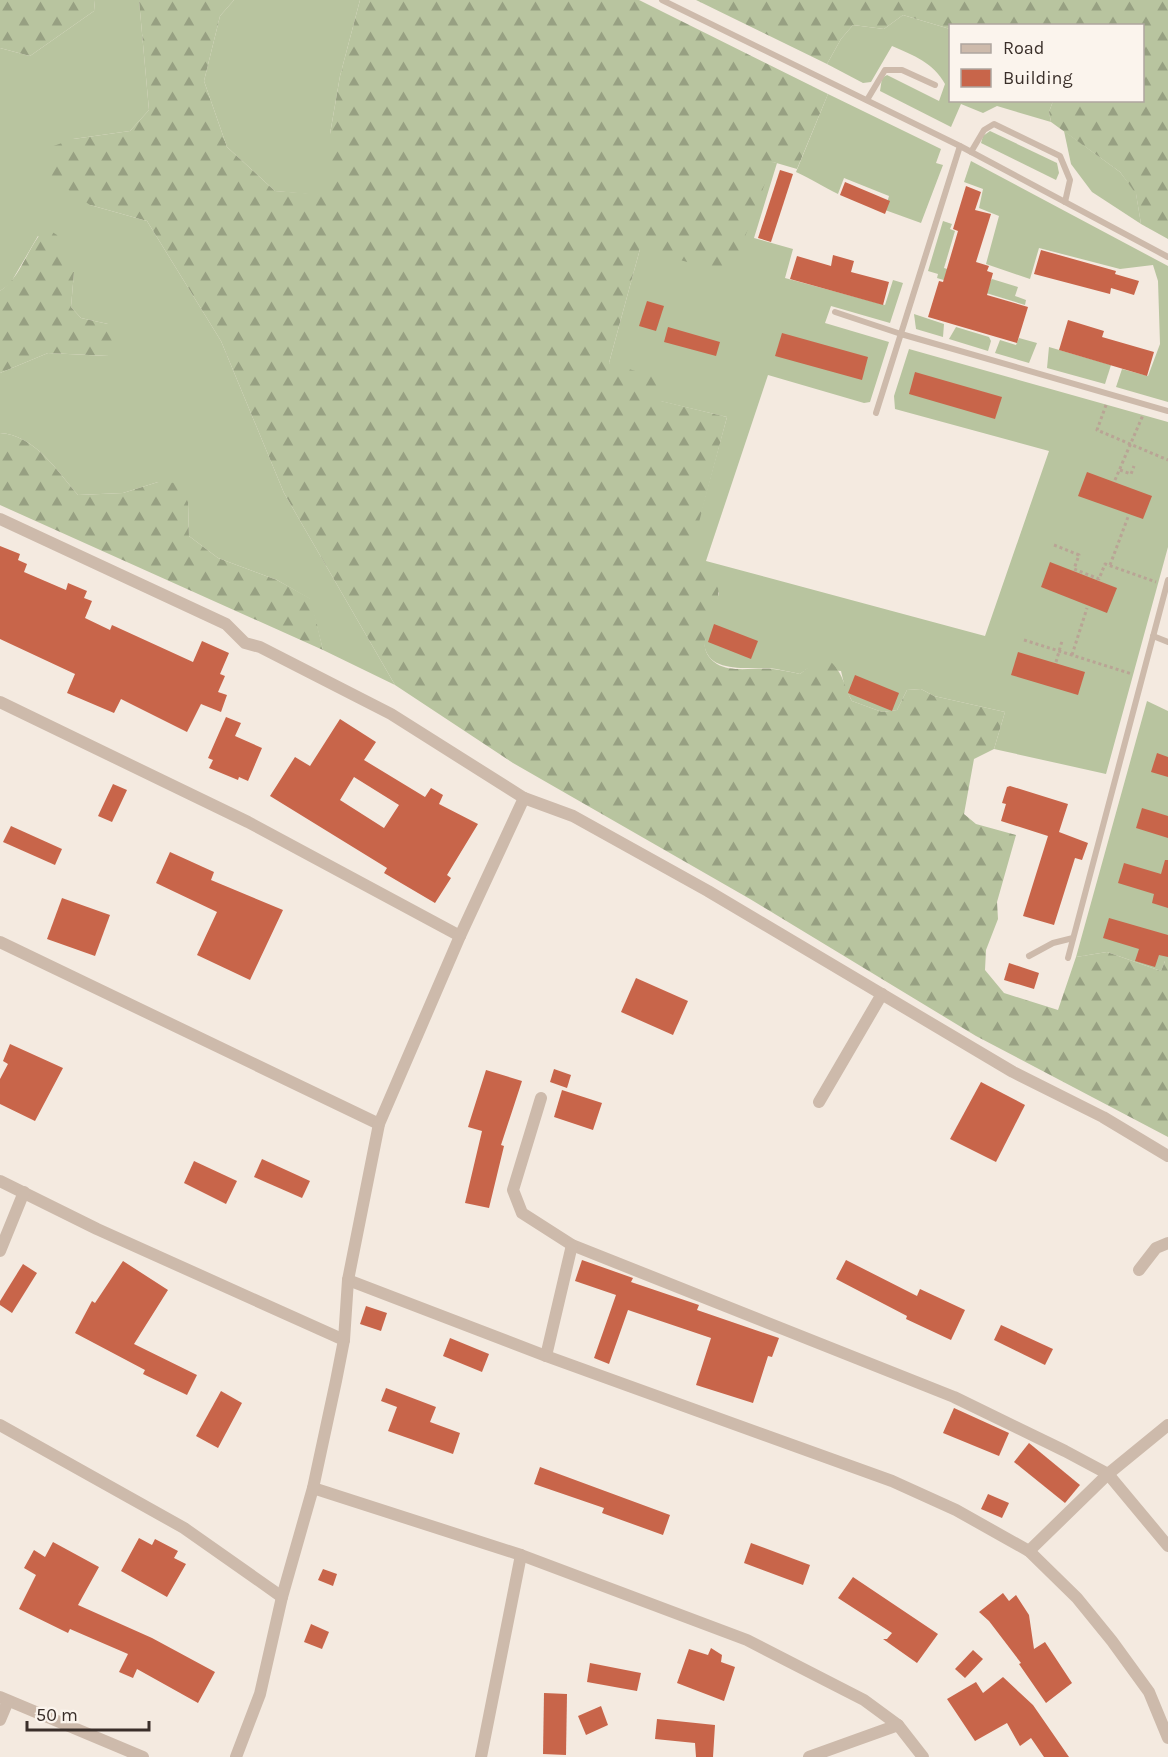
<svg xmlns="http://www.w3.org/2000/svg" width="1168" height="1757" viewBox="0 0 1168 1757" font-family="Karla,sans-serif">
<style>
.grass{fill:#b8c49f}
.forest{fill:url(#forest-firs)}
.building{fill:#c8654a;fill-rule:evenodd}
.lines{fill:none;stroke-linecap:round;stroke-linejoin:round}
.path{stroke:#b9a495;stroke-width:3;stroke-dasharray:3 3;stroke-linecap:butt}
.service{stroke:#cdbaab;stroke-width:6}
.minor{stroke:#cdbaab;stroke-width:12}
</style>
<defs>
<pattern id="forest-firs" width="22" height="20" patternUnits="userSpaceOnUse" patternTransform="scale(1.5)"><rect width="22" height="20" fill="#b8c49f"/><path d="M5 1l3.5 6h-7zM16 11l3.5 6h-7z" fill="#97a082"/></pattern>
</defs>
<rect width="100%" height="100%" fill="#f4eae0"/>
<g class="grass">
<path d="M 95,0 L 139,0 L 149,110 L 130,131 L 73,139 L 90,205 L 147,221 L 221,341 L 284,493 L 395,685 L 323,650 L 310,599 L 277,580 L 218,558 L 189,536 L 188,502 L 158,482 L 123,493 L 78,495 C 57,471 35,435 0,433 L 0,373 L 48,353 L 108,356 L 108,324 L 81,318 L 71,307 L 74,272 L 38,236 L 10,284 L 0,291 L 0,48 L 30,56 L 94,11 Z"/>
<polygon points="234,0 360,0 340,76 330,134 330,196 275,191 227,147 204,81 220,16"/>
<path d="M 903,15 L 950,29 L 950,100 L 1053,101 L 1049,112 L 1051,122 L 997,106 L 983,113 L 961,104 L 951,127 L 880,91 L 882,78 L 887,75 L 939,101 L 945,84 C 933,62 914,56 892,46 L 871,82 L 863,83 L 827,64 L 841,39 L 853,25 L 884,29 Z"/>
<path d="M 828,94 L 941,149 L 936,163 L 943,165 L 921,223 L 885,210 L 889,196 L 844,178 L 838,194 C 823,187 812,179 796,172 Z"/>
<polygon points="990,131 1057,163 1059,173 1056,180 981,143 983,136"/>
<polygon points="1064,131 1120,172 1136,193 1141,224 1092,192 1071,164"/>
<polygon points="971,161 1168,266 1168,402 1116,387 1122,369 1148,376 1160,344 1158,281 1153,265 1120,269 1039,248 1030,279 986,264 999,216 979,208 983,189 964,182"/>
<path d="M 773,162 L 777,163 L 754,238 L 793,249 L 785,278 L 885,305 L 893,280 L 903,283 L 890,323 L 831,306 L 825,323 L 889,342 L 870,402 L 864,403 L 768,375 L 706,561 L 985,636 L 1049,451 L 895,409 L 894,396 L 909,349 L 1168,422 L 1168,547 L 1106,774 L 994,749 L 1005,712 L 934,696 L 921,689 L 907,690 L 897,710 L 882,712 L 852,701 L 845,688 L 841,671 L 808,668 L 800,674 C 790,672 779,669 768,668 C 747,667 707,674 704,643 C 703,633 716,605 719,593 L 689,556 L 727,417 L 660,401 L 609,363 L 640,249 Z"/>
<polygon points="943,221 952,224 950,229 955,231 944,268 990,282 992,279 1018,287 1015,296 1026,300 1025,305 937,278 938,274 928,271"/>
<polygon points="914,314 944,324 943,337 916,329"/>
<polygon points="956,327 989,337 991,341 988,351 949,339"/>
<polygon points="1019,338 1037,343 1029,363 995,353 1000,340 1016,345"/>
<polygon points="1049,347 1111,365 1105,384 1047,368"/>
<polygon points="1147,701 1168,711 1168,961 1165,961 1161,971 1107,952 1076,957"/>
</g>
<g class="forest">
<polygon points="0,0 95,0 94,11 30,56 0,48"/>
<path d="M 139,0 L 234,0 L 220,16 L 204,81 L 227,147 L 275,191 L 330,195 L 330,134 L 340,76 L 360,0 L 639,0 L 828,94 L 797,169 L 773,162 L 731,274 L 640,249 L 609,363 L 665,380 L 661,401 L 727,417 L 690,556 C 697,563 712,572 716,582 C 729,608 684,642 717,664 C 732,673 756,667 773,669 C 782,670 791,672 800,674 L 816,661 L 829,660 C 844,674 843,684 852,701 L 882,712 L 897,710 L 907,690 L 921,689 L 934,696 L 1005,712 L 994,749 L 974,759 L 964,814 L 976,824 L 1016,835 L 997,902 L 998,919 L 986,950 L 985,970 L 1004,993 L 1058,1010 L 1076,957 L 1107,952 L 1161,971 L 1165,961 L 1168,961 L 1168,1137 L 976,1036 L 750,899 L 513,763 L 395,685 L 284,493 L 221,341 L 147,221 L 90,205 L 44,173 L 48,148 L 73,139 L 130,131 L 149,110 Z"/>
<polygon points="696,0 1168,0 1168,239 1141,224 1136,194 1120,172 1051,122 1049,112 1053,101 1142,100 1142,26 950,26 950,29 903,15 884,29 853,25 841,39 827,64"/>
<path d="M 46,228 L 57,235 L 74,272 L 71,307 L 81,318 L 108,324 L 123,342 L 109,356 L 48,353 L 0,373 L 0,291 C 22,277 27,246 46,228 Z"/>
<path d="M 0,433 C 35,435 57,471 78,495 L 123,493 L 158,482 L 178,483 L 188,502 L 189,536 L 218,558 L 277,580 L 311,599 L 323,650 L 0,505 Z"/>
</g>
<g class="building">
<polygon points="780,170 793,174 771,242 758,238"/>
<polygon points="845,182 890,201 885,214 840,195"/>
<polygon points="966,186 981,192 975,210 991,214 976,262 989,266 987,271 993,273 987,295 1028,307 1017,343 928,317 939,281 943,282 958,231 953,229"/>
<polygon points="1041,250 1116,271 1115,274 1139,281 1134,295 1111,288 1110,294 1034,274"/>
<polygon points="833,255 854,261 851,272 889,282 883,305 790,279 797,256 831,266"/>
<polygon points="647,301 664,306 656,331 639,326"/>
<polygon points="1068,320 1104,331 1102,337 1154,352 1147,376 1059,350"/>
<polygon points="668,327 720,342 716,356 664,342"/>
<polygon points="782,333 868,357 862,380 775,356"/>
<polygon points="915,372 1002,397 995,419 909,394"/>
<polygon points="1087,472 1152,496 1143,519 1078,496"/>
<polygon points="0,546 20,554 18,560 27,564 24,572 66,590 68,583 87,591 84,598 92,601 85,618 110,630 112,625 193,662 202,641 229,653 220,674 225,676 218,692 227,695 221,712 201,704 187,732 121,699 114,713 67,693 75,674 0,639"/>
<polygon points="1050,562 1117,588 1107,613 1041,587"/>
<polygon points="714,624 758,641 751,659 708,642"/>
<polygon points="1018,652 1085,672 1078,695 1011,675"/>
<polygon points="855,675 899,693 892,711 848,693"/>
<polygon points="226,717 241,723 235,736 262,748 248,781 239,777 238,780 209,768 213,760 208,758"/>
<path d="M 340,719 L 376,742 L 364,760 L 425,797 L 431,788 L 443,795 L 439,804 L 478,824 L 447,875 L 451,878 L 435,903 L 384,873 L 387,868 L 270,796 L 295,757 L 310,766 ZM 354,777 L 399,805 L 384,828 L 340,800 Z"/>
<polygon points="1157,753 1168,757 1168,777 1151,772"/>
<polygon points="113,784 127,790 112,822 98,816"/>
<polygon points="1010,786 1068,804 1059,832 1088,843 1082,860 1075,858 1054,925 1023,916 1048,836 1001,821 1006,804 1002,803 1007,787"/>
<polygon points="1142,808 1168,816 1168,838 1136,828"/>
<polygon points="11,826 62,849 55,865 3,842"/>
<polygon points="170,852 214,872 211,880 283,910 250,980 197,955 217,912 156,883"/>
<polygon points="1165,860 1168,860 1168,908 1152,903 1154,894 1118,883 1124,863 1161,874"/>
<polygon points="62,898 110,915 95,956 47,939"/>
<polygon points="1109,918 1168,935 1168,957 1159,955 1155,967 1135,961 1139,949 1103,938"/>
<polygon points="1009,963 1039,973 1034,989 1004,980"/>
<polygon points="636,978 688,1001 673,1035 621,1012"/>
<polygon points="10,1044 63,1068 35,1121 0,1104 0,1079 8,1064 3,1061"/>
<polygon points="554,1069 571,1075 567,1088 550,1082"/>
<polygon points="486,1070 522,1081 501,1145 504,1146 489,1208 465,1203 482,1131 468,1127"/>
<polygon points="981,1082 1025,1105 996,1162 950,1139"/>
<polygon points="562,1090 602,1103 593,1130 554,1117"/>
<polygon points="262,1159 310,1181 302,1198 254,1177"/>
<polygon points="194,1161 237,1181 226,1204 184,1183"/>
<polygon points="582,1260 633,1278 631,1282 699,1305 697,1310 779,1338 772,1357 768,1356 753,1403 696,1385 711,1338 628,1310 609,1364 594,1358 616,1295 575,1281"/>
<polygon points="846,1260 917,1296 920,1289 965,1310 951,1340 906,1319 907,1316 836,1279"/>
<polygon points="123,1261 168,1290 134,1344 197,1375 187,1395 143,1374 145,1370 75,1333 92,1301 95,1303"/>
<polygon points="23,1264 37,1273 12,1313 0,1305 0,1301"/>
<polygon points="366,1306 387,1313 381,1331 360,1324"/>
<polygon points="1001,1325 1053,1349 1045,1365 994,1340"/>
<polygon points="450,1338 489,1354 482,1372 443,1356"/>
<polygon points="386,1388 436,1407 430,1422 460,1433 453,1454 388,1431 397,1407 381,1401"/>
<polygon points="221,1391 242,1403 218,1448 196,1436"/>
<polygon points="954,1408 1009,1433 999,1456 943,1433"/>
<polygon points="1029,1443 1080,1485 1065,1503 1014,1462"/>
<polygon points="540,1467 670,1515 663,1535 602,1513 604,1508 534,1484"/>
<polygon points="988,1494 1009,1503 1002,1518 981,1509"/>
<polygon points="139,1538 152,1545 155,1539 178,1551 174,1558 186,1564 167,1597 121,1571"/>
<polygon points="53,1542 99,1567 78,1605 152,1638 215,1672 198,1703 137,1669 133,1678 119,1672 128,1654 70,1629 68,1633 19,1609 36,1575 24,1568 34,1550 45,1557"/>
<polygon points="751,1543 810,1565 803,1585 744,1563"/>
<polygon points="323,1569 337,1574 333,1586 318,1580"/>
<polygon points="853,1577 938,1634 917,1663 883,1639 887,1639 892,1633 838,1598"/>
<polygon points="1003,1593 1009,1601 1016,1595 1029,1615 1034,1649 1045,1642 1072,1683 1046,1703 1019,1664 1021,1663 989,1621 979,1612"/>
<polygon points="311,1624 329,1632 322,1649 304,1642"/>
<polygon points="711,1648 722,1655 721,1662 735,1667 724,1701 677,1683 689,1649 708,1655"/>
<polygon points="973,1650 983,1659 965,1678 955,1669"/>
<polygon points="590,1663 641,1673 637,1691 587,1682"/>
<polygon points="1003,1677 1033,1705 1069,1757 1044,1757 1031,1738 1020,1746 1007,1723 975,1741 947,1699 976,1682 983,1693"/>
<polygon points="544,1693 567,1694 566,1755 543,1754"/>
<polygon points="601,1706 608,1725 586,1735 578,1716"/>
<polygon points="657,1719 715,1725 713,1757 696,1757 695,1743 655,1739"/>
</g>
<g class="lines">
<g class="path">
<polyline points="1106,405 1097,430 1168,460"/>
<polyline points="1120,470 1131,474 1134,466"/>
<polyline points="1115,480 1143,415"/>
<polyline points="1054,545 1079,555 1074,569 1099,579 1105,564 1156,582"/>
<polyline points="1110,565 1128,517"/>
<polyline points="1024,640 1132,674"/>
<polyline points="1072,655 1087,608"/>
<polyline points="1056,662 1062,641"/>
</g>
<g class="service">
<polyline points="662,0 960,146 1168,257"/>
<polyline points="867,100 885,70 902,70 935,85"/>
<polyline points="971,152 984,130 994,124 1060,156 1070,180 1065,202"/>
<polyline points="835,312 901,334 1168,411"/>
<polyline points="876,413 960,146"/>
<polyline points="1153,636 1168,642"/>
<polyline points="1029,956 1053,943 1073,938"/>
<polyline points="1068,958 1168,580"/>
</g>
<g class="minor">
<polyline points="0,519 226,624 245,643 260,647 391,714 524,798 573,816 708,891 1013,1072 1103,1117 1168,1156"/>
<polyline points="0,702 248,822 460,936"/>
<polyline points="0,942 379,1124"/>
<polyline points="541,1098 513,1190 522,1213 572,1245 954,1397 1065,1451 1108,1474 1168,1546"/>
<polyline points="819,1102 882,994"/>
<polyline points="0,1181 97,1229 344,1340"/>
<polyline points="0,1251 24,1192"/>
<polyline points="1139,1270 1156,1248 1168,1243"/>
<polyline points="348,1280 546,1356 892,1481 956,1510 1029,1551 1077,1598 1112,1641 1149,1692 1168,1738"/>
<polyline points="546,1356 572,1245"/>
<polyline points="0,1425 184,1528 282,1597"/>
<polyline points="313,1488 521,1555 747,1640 864,1700 898,1725 923,1757"/>
<polyline points="1029,1551 1108,1474 1168,1425"/>
<polyline points="0,1697 143,1757"/>
<polyline points="0,1720 8,1701"/>
<polyline points="236,1757 260,1694 282,1597 313,1488 336,1381 344,1340 348,1280 379,1124 460,936 524,798"/>
<polyline points="481,1757 521,1555"/>
<polyline points="809,1757 898,1725"/>
</g>
</g>
<rect x="949" y="24" width="195" height="78" fill="#fbf4ed" stroke="#aea59f" stroke-width="1.5"/>
<rect x="961" y="44" width="30" height="9" fill="#cdbaab" stroke="#aea59f" stroke-width="1.5"/>
<text x="1003" y="54" font-size="18" fill="#3a2f2a">Road</text>
<rect x="961" y="69" width="30" height="18" fill="#c8654a" stroke="#aea59f" stroke-width="1.5"/>
<text x="1003" y="84" font-size="18" fill="#3a2f2a">Building</text>
<path d="M27 1721v9h122v-9" fill="none" stroke="#3a2f2a" stroke-width="3"/>
<text x="36" y="1721" font-size="18" fill="#3a2f2a" stroke="#fbf4ed" stroke-width="4.5" paint-order="stroke">50 m</text>
</svg>
